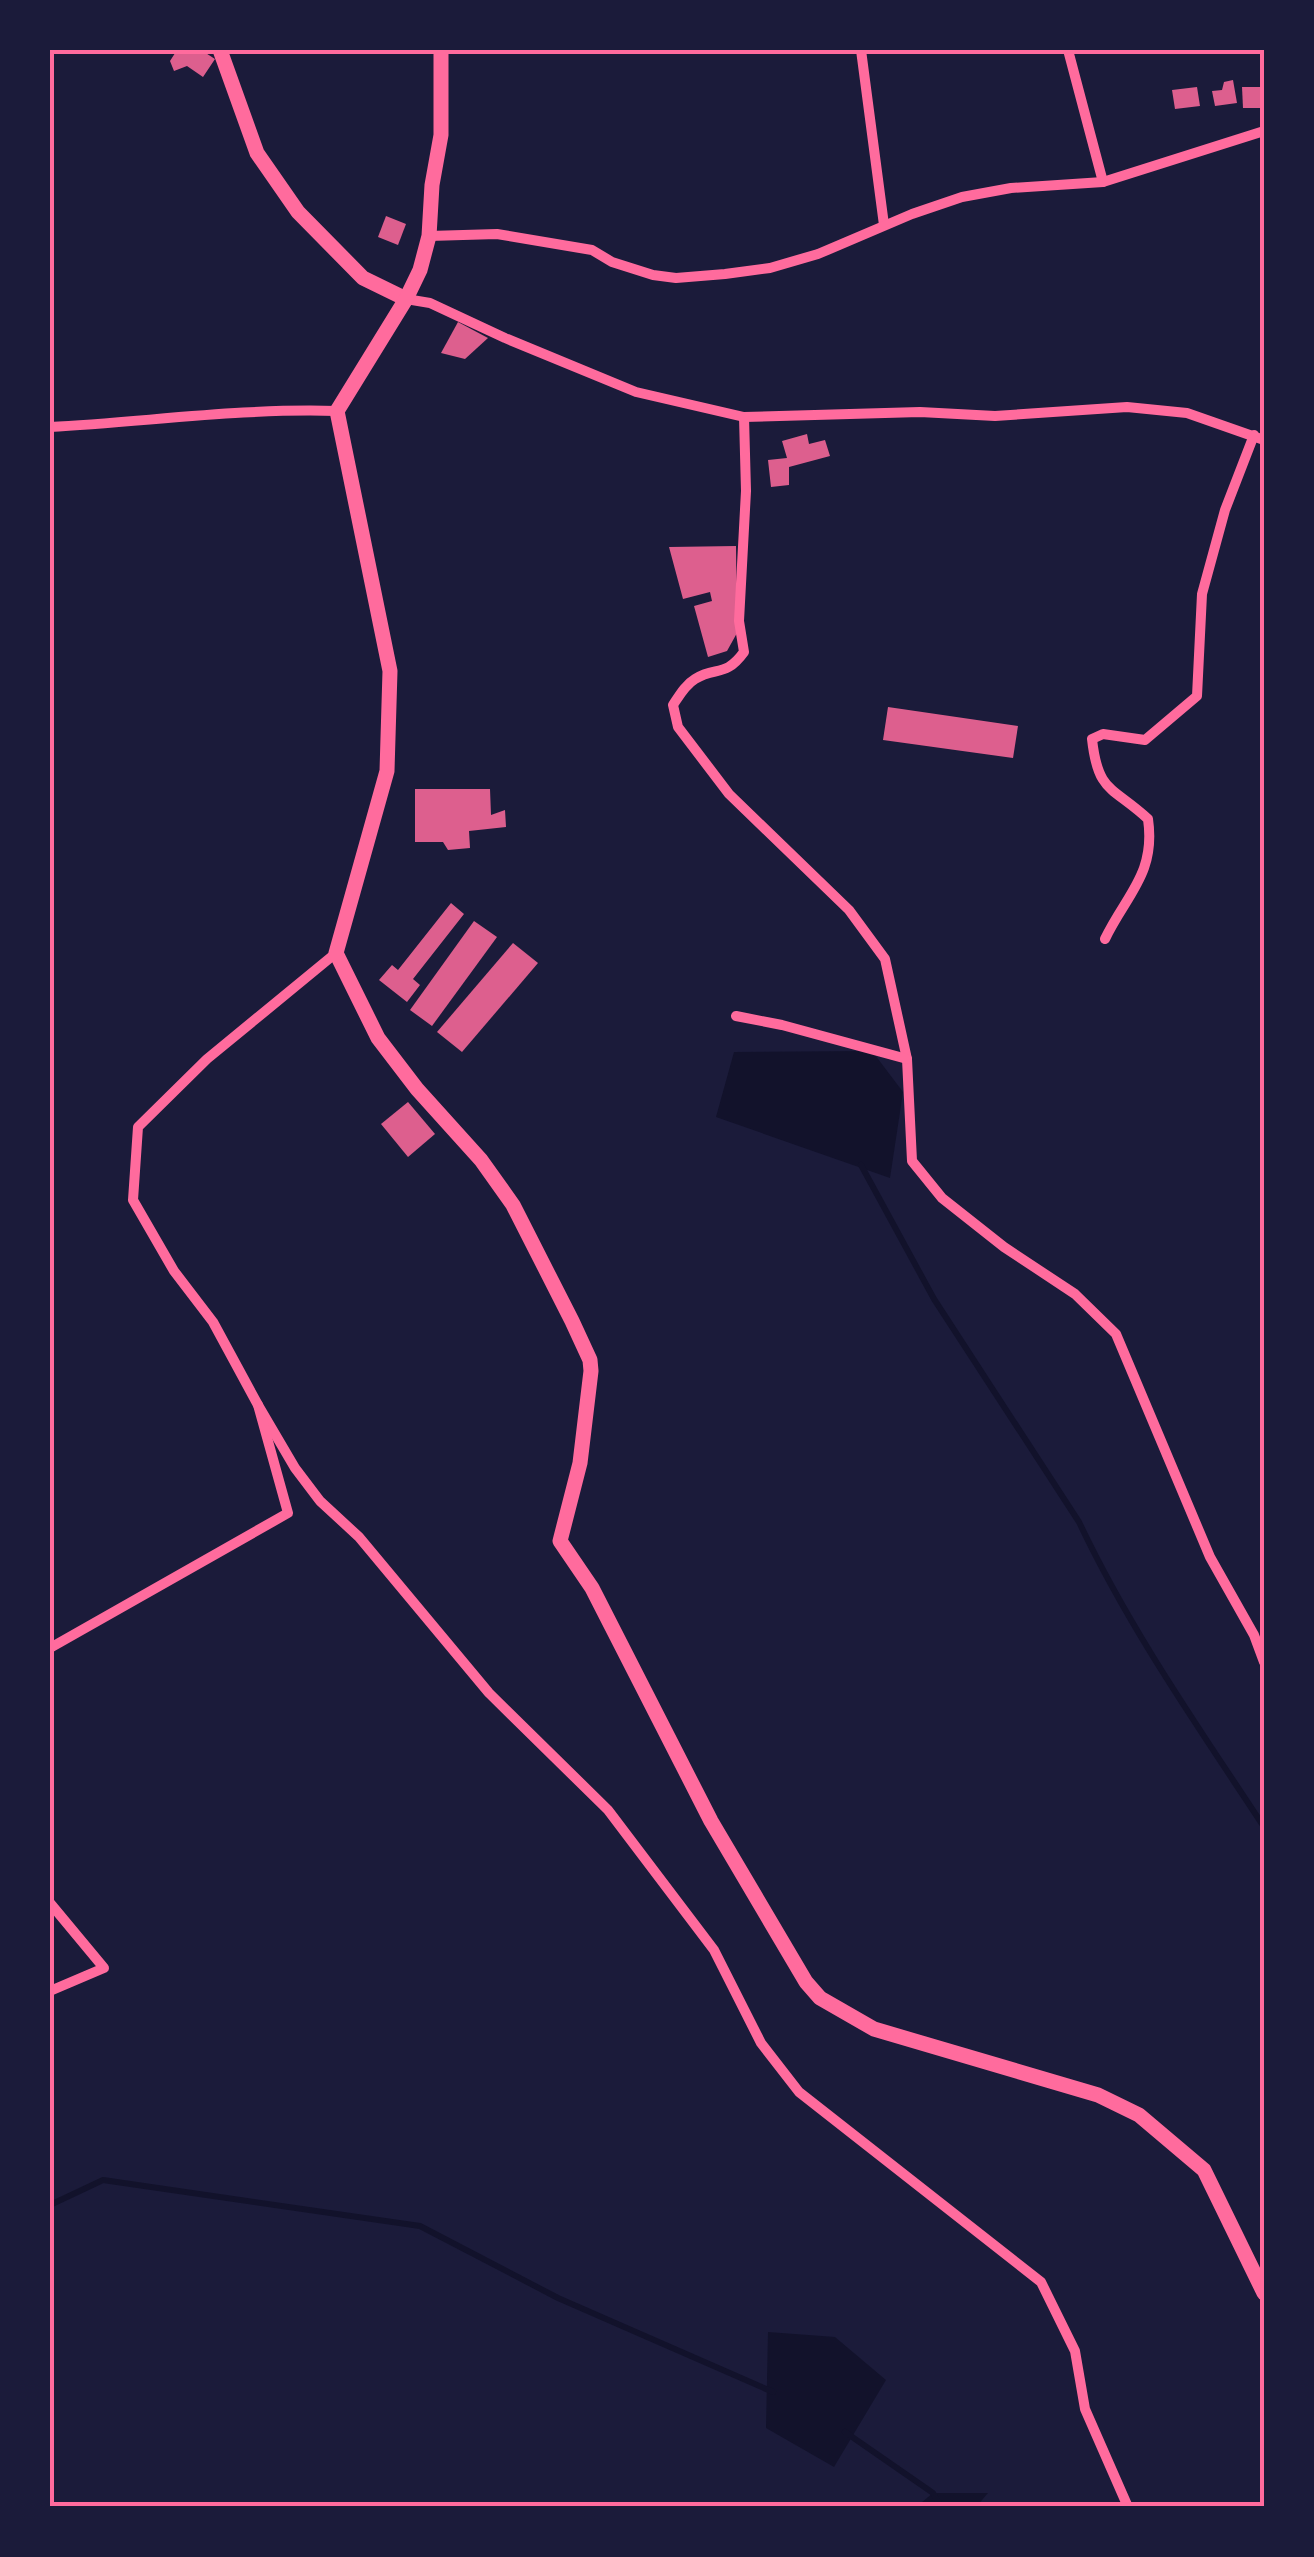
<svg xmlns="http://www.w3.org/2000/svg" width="1314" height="2557" viewBox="0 0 1314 2557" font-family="'Open Sans',sans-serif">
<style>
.water{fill:#12122b}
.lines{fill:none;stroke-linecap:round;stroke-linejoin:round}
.stream{stroke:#12122b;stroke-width:6}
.building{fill:#dd5f8e}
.minor{stroke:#ff6b9d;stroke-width:10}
.tertiary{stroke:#ff6b9d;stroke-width:15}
.neatline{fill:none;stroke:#ff6b9d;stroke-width:4}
</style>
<rect width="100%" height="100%" fill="#1b1b3a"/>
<g class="water">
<polygon points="872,1051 903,1092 890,1178 716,1117 734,1052"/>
<polygon points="768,2332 835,2337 886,2380 834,2467 766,2428"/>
<polygon points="933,2493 988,2493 976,2507 916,2507"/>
</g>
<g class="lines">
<g class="stream">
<path d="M 861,1165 L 934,1299 L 1079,1522 C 1130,1630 1199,1728 1264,1827"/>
<polyline points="50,2205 103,2180 420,2226 558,2298 773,2392"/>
<polyline points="845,2432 933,2493 941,2507"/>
</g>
</g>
<g class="building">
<polygon points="177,50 201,50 215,59 203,77 187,66 174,71 170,61"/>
<polygon points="1233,80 1237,103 1215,106 1212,91 1222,90 1224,82"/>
<polygon points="1197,87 1200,106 1175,109 1172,90"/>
<polygon points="1242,87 1263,87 1263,108 1243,108"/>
<polygon points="386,216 406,224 398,245 378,237"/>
<polygon points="458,322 488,338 465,359 441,353"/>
<polygon points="807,434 809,444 825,440 830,456 789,467 789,485 771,487 768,460 787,458 782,441"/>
<polygon points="736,546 737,633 727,651 708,657 694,606 712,601 710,592 683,599 669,547"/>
<polygon points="888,707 1018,726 1013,758 883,740"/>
<polygon points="415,789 490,789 491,815 505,810 506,827 469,831 470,848 448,850 443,842 415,842"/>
<polygon points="451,903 464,914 413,979 420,985 407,1002 379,980 392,965 398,970"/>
<polygon points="474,921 497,937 432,1026 410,1010"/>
<polygon points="513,943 538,963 462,1052 437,1032"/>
<polygon points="408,1102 435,1134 408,1157 381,1124"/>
</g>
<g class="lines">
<g class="minor">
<polyline points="861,50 884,225"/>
<polyline points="1068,50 1103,182"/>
<polyline points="429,236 497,234 592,250 612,262 653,275 676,278 725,274 770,268 818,254 912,214 962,197 1011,188 1103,182 1264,131"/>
<polyline points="406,299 430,303 505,338 636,392 744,417 920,412 995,416 1127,407 1187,413 1264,440"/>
<path d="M 744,417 L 746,491 L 739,621 L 744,652 C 725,678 716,666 695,679 C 685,685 679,696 673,705 L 678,727 L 729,794 L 849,910 L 885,959 L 907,1059 L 912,1161 L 942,1198 L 1004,1247 L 1075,1294 L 1116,1334 L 1210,1557 L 1254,1635 L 1264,1662"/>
<path d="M 50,427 C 146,422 241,408 337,411"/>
<path d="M 1105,939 C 1126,895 1156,874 1148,819 C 1112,786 1098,793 1092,739 L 1103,734 L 1145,740 L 1197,696 L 1202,594 L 1225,510 L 1254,435"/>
<polyline points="736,1016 782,1025 907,1059"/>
<polyline points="258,1405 295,1468 320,1501 359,1537 489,1693 608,1810 714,1950 761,2043 799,2092 1041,2282 1075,2351 1085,2409 1128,2507"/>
<polyline points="50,1648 288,1513 258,1405 213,1322 174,1271 133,1200 138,1127 207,1059 336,953"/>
<polyline points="50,1903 104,1968 50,1991"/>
</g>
<g class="tertiary">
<polyline points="220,50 257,153 298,212 363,278 406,299"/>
<polyline points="441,50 441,135 432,185 429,236 420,270 406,299 337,411 390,671 387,771 336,953 378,1038 417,1089 481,1160 513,1205 572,1321 590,1360 591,1371 580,1463 560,1541 592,1588 711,1821 806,1982 820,1998 874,2029 1098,2095 1139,2115 1204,2170 1264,2293"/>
</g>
</g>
<rect width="1314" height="2557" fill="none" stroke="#1b1b3a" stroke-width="105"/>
<rect x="52" y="52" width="1210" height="2452" class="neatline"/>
</svg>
